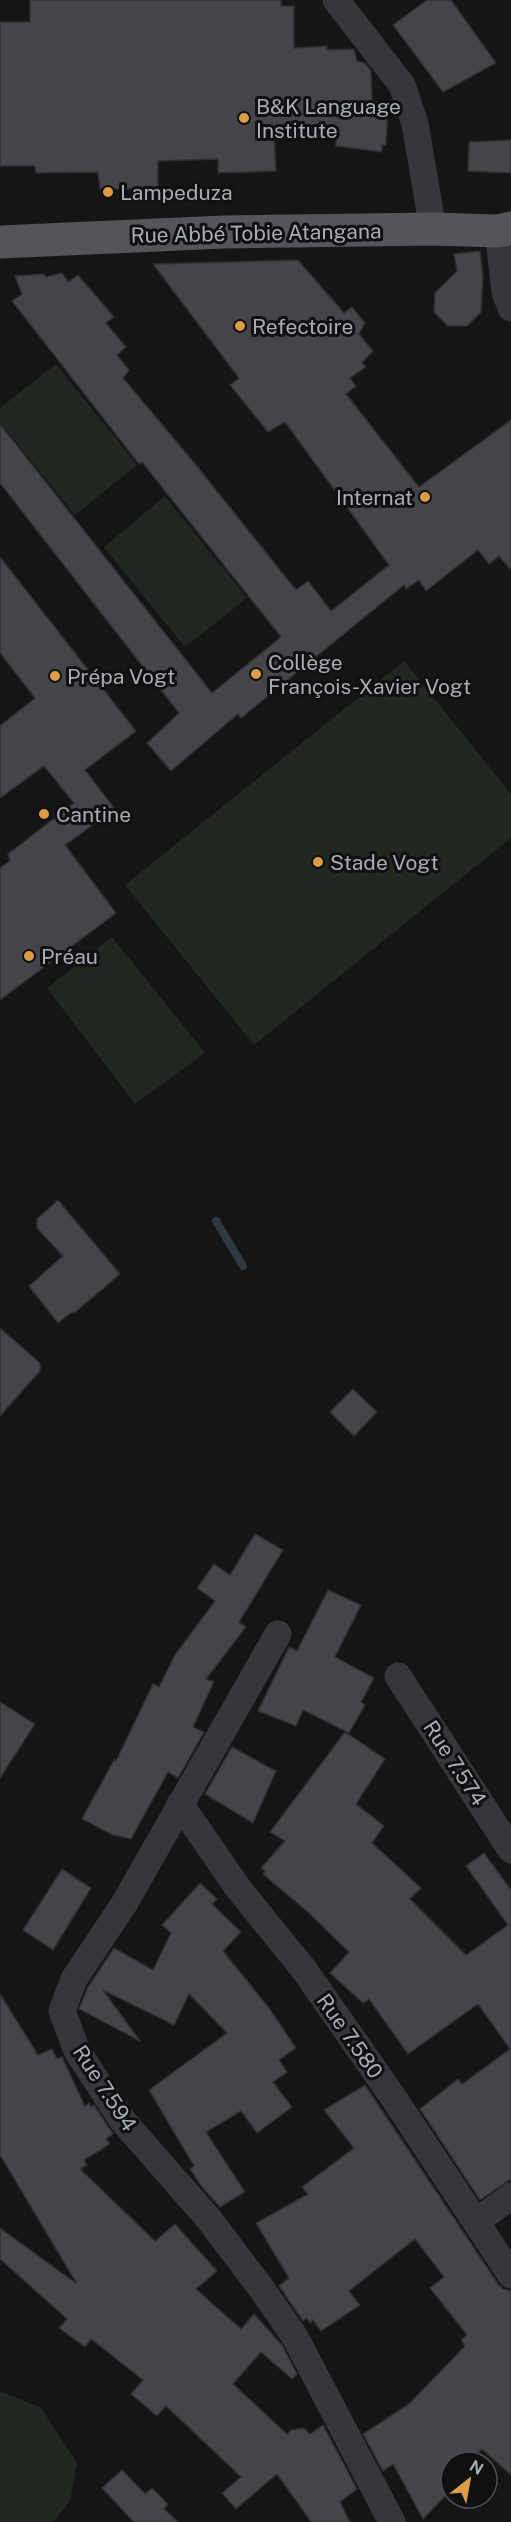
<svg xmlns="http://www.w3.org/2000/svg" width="511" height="2522" viewBox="0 0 511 2522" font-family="'Public Sans',sans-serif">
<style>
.green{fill:#212822}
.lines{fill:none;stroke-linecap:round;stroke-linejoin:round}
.stream{stroke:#2f383e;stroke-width:8}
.building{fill:#444549;stroke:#2f2f32;stroke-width:1.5}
.minor{stroke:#36373b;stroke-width:27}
.major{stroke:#535559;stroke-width:33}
.poi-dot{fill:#dd9c46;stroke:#101011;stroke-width:2}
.labels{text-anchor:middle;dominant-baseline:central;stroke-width:6;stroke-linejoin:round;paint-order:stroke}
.poi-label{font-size:21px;fill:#a8adb5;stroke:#101011;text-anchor:start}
.street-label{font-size:21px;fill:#a8adb5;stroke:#101011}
</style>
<rect width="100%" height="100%" fill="#151516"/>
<g class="green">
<polygon points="56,364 137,465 75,515 0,422 0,408"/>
<polygon points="165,496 247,598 185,647 104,547"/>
<polygon points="404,661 511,794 511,838 254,1045 125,885"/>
<polygon points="112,937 205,1053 135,1104 47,988"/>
<polygon points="0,2391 41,2408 77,2463 70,2501 53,2522 0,2522"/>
</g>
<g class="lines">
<polyline class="stream" points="216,1221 243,1266"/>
</g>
<g class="building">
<polygon points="30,0 281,0 281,6 294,6 294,48 327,46 327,50 354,49 357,61 365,63 371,71 372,101 388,105 386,145 382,145 382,152 336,146 336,133 274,134 276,171 218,173 218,159 158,161 158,186 150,189 100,189 98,172 36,173 35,166 0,166 0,22 30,22"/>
<polygon points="427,0 451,0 496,63 443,92 393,25"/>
<polygon points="511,140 511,173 468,171 469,142"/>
<polygon points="480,251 483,277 481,312 467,326 448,326 434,312 435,293 457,271 454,254"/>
<polygon points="298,260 344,313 352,307 365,323 359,334 373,351 362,363 366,367 350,378 356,386 346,394 419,487 511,420 511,570 499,556 489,564 478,550 426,591 419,580 406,589 404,585 241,718 238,714 171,771 147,743 179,713 0,483 0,424 212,693 281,637 142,462 139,464 12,301 22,294 15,276 44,274 46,277 62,273 68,282 78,275 114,317 106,323 126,347 117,355 129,370 123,378 196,465 296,590 308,581 331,611 389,565 285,422 268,432 230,385 239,378 153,264"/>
<polygon points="0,557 136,731 85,770 115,809 65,845 116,913 0,1000 0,868 10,861 8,854 74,803 44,766 0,798 0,726 35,698 0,653"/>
<polygon points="58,1200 120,1274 74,1313 72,1312 58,1323 29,1286 63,1256 37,1228 37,1219"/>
<polygon points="0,1328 40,1363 40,1371 0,1416"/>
<polygon points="353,1389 377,1412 354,1436 330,1412"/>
<polygon points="255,1534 283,1550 239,1622 246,1627 206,1679 214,1682 193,1727 204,1732 178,1778 168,1772 131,1839 113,1835 82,1819 114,1760 116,1761 153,1684 159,1687 175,1655 215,1601 197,1588 214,1564 230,1575"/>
<polygon points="328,1590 361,1605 335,1657 374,1678 361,1702 365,1705 349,1733 303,1710 296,1726 258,1711 289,1647 297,1651"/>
<polygon points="0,1702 35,1724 0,1778"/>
<polygon points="345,1732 385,1759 356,1804 384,1826 372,1843 421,1888 410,1899 466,1955 508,1925 466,1866 484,1853 511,1890 511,2179 480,2200 420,2109 458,2079 462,2084 510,2049 478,2004 408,2054 369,1999 363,2003 330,1973 349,1952 310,1914 263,1874 265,1871 261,1868 285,1841 270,1832"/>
<polygon points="232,1747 276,1771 253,1823 205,1794"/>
<polygon points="62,1869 91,1888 53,1950 23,1930"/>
<polygon points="200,1883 217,1899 212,1904 241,1932 223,1951 269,2008 296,2048 279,2060 287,2072 273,2082 292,2107 257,2133 241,2111 206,2132 245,2192 220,2207 202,2187 190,2169 194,2166 149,2090 227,2033 189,1994 174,2025 103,1990 140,2041 79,2009 88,1987 114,1948 153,1970 171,1933 162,1925"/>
<polygon points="0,1994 38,2055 52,2049 57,2059 62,2057 85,2106 89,2103 91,2107 94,2105 113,2134 106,2139 110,2144 84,2160 87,2165 80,2169 155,2241 175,2224 217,2271 196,2289 241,2329 254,2314 282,2345 297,2374 292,2379 261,2352 233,2384 287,2434 291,2430 304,2428 310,2434 323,2425 357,2489 340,2502 350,2522 311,2522 277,2474 236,2509 222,2493 241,2477 166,2406 157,2416 131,2394 143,2380 91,2339 85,2347 59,2328 67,2319 0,2259 0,2228 77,2284 0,2155"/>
<polygon points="365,2085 498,2284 503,2289 511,2291 511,2475 482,2449 469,2462 451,2462 451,2490 423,2519 393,2464 383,2471 363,2434 409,2404 465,2346 461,2340 467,2335 430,2288 444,2277 415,2239 349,2291 360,2305 321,2331 313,2320 310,2323 306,2318 303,2321 279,2286 289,2278 256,2223 308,2194 302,2187 354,2148 324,2110"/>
<polygon points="122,2470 145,2494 152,2488 168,2504 164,2509 178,2522 134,2522 102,2488"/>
</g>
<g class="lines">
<g class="minor">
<polyline points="336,0 402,85 415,124 433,229"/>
<polyline points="498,231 505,292 511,308"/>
<polyline points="278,1634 124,1904 74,1979 62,2011 77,2051 123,2121 208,2218 261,2288 295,2337 392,2522"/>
<polyline points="398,1676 511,1850"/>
<polyline points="180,1804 238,1888 305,1971 393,2097 511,2275"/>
<polyline points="476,2222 511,2196"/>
</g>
<polyline class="major" points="0,242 224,232 433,229 498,231 511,228"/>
</g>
<g class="poi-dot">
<circle cx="244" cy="118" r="6"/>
<circle cx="108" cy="192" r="6"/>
<circle cx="240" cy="326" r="6"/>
<circle cx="425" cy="497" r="6"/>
<circle cx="256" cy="674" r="6"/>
<circle cx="55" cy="676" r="6"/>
<circle cx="44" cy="814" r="6"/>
<circle cx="318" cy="862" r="6"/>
<circle cx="29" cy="956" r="6"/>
</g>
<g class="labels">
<g class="poi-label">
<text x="256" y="106">B&amp;K Language<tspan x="256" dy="24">Institute</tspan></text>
<text x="120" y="192">Lampeduza</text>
<text x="252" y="326">Refectoire</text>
<text x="413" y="497" text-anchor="end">Internat</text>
<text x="268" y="662">Collège<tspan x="268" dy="24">François-Xavier Vogt</tspan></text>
<text x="67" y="676">Prépa Vogt</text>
<text x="56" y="814">Cantine</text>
<text x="330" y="862">Stade Vogt</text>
<text x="41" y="956">Préau</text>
</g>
<g class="street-label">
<text transform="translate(256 233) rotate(-1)">Rue Abbé Tobie Atangana</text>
<text transform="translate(455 1763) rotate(57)">Rue 7.574</text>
<text transform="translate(350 2036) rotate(55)">Rue 7.580</text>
<text transform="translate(105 2088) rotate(57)">Rue 7.594</text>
</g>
</g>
<g transform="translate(469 2480) rotate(31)"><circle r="28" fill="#101011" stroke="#4d4f53" stroke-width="1.5"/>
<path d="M0-4.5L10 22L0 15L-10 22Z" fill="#dd9c46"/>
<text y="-9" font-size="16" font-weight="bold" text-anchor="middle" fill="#a8adb5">N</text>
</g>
</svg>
